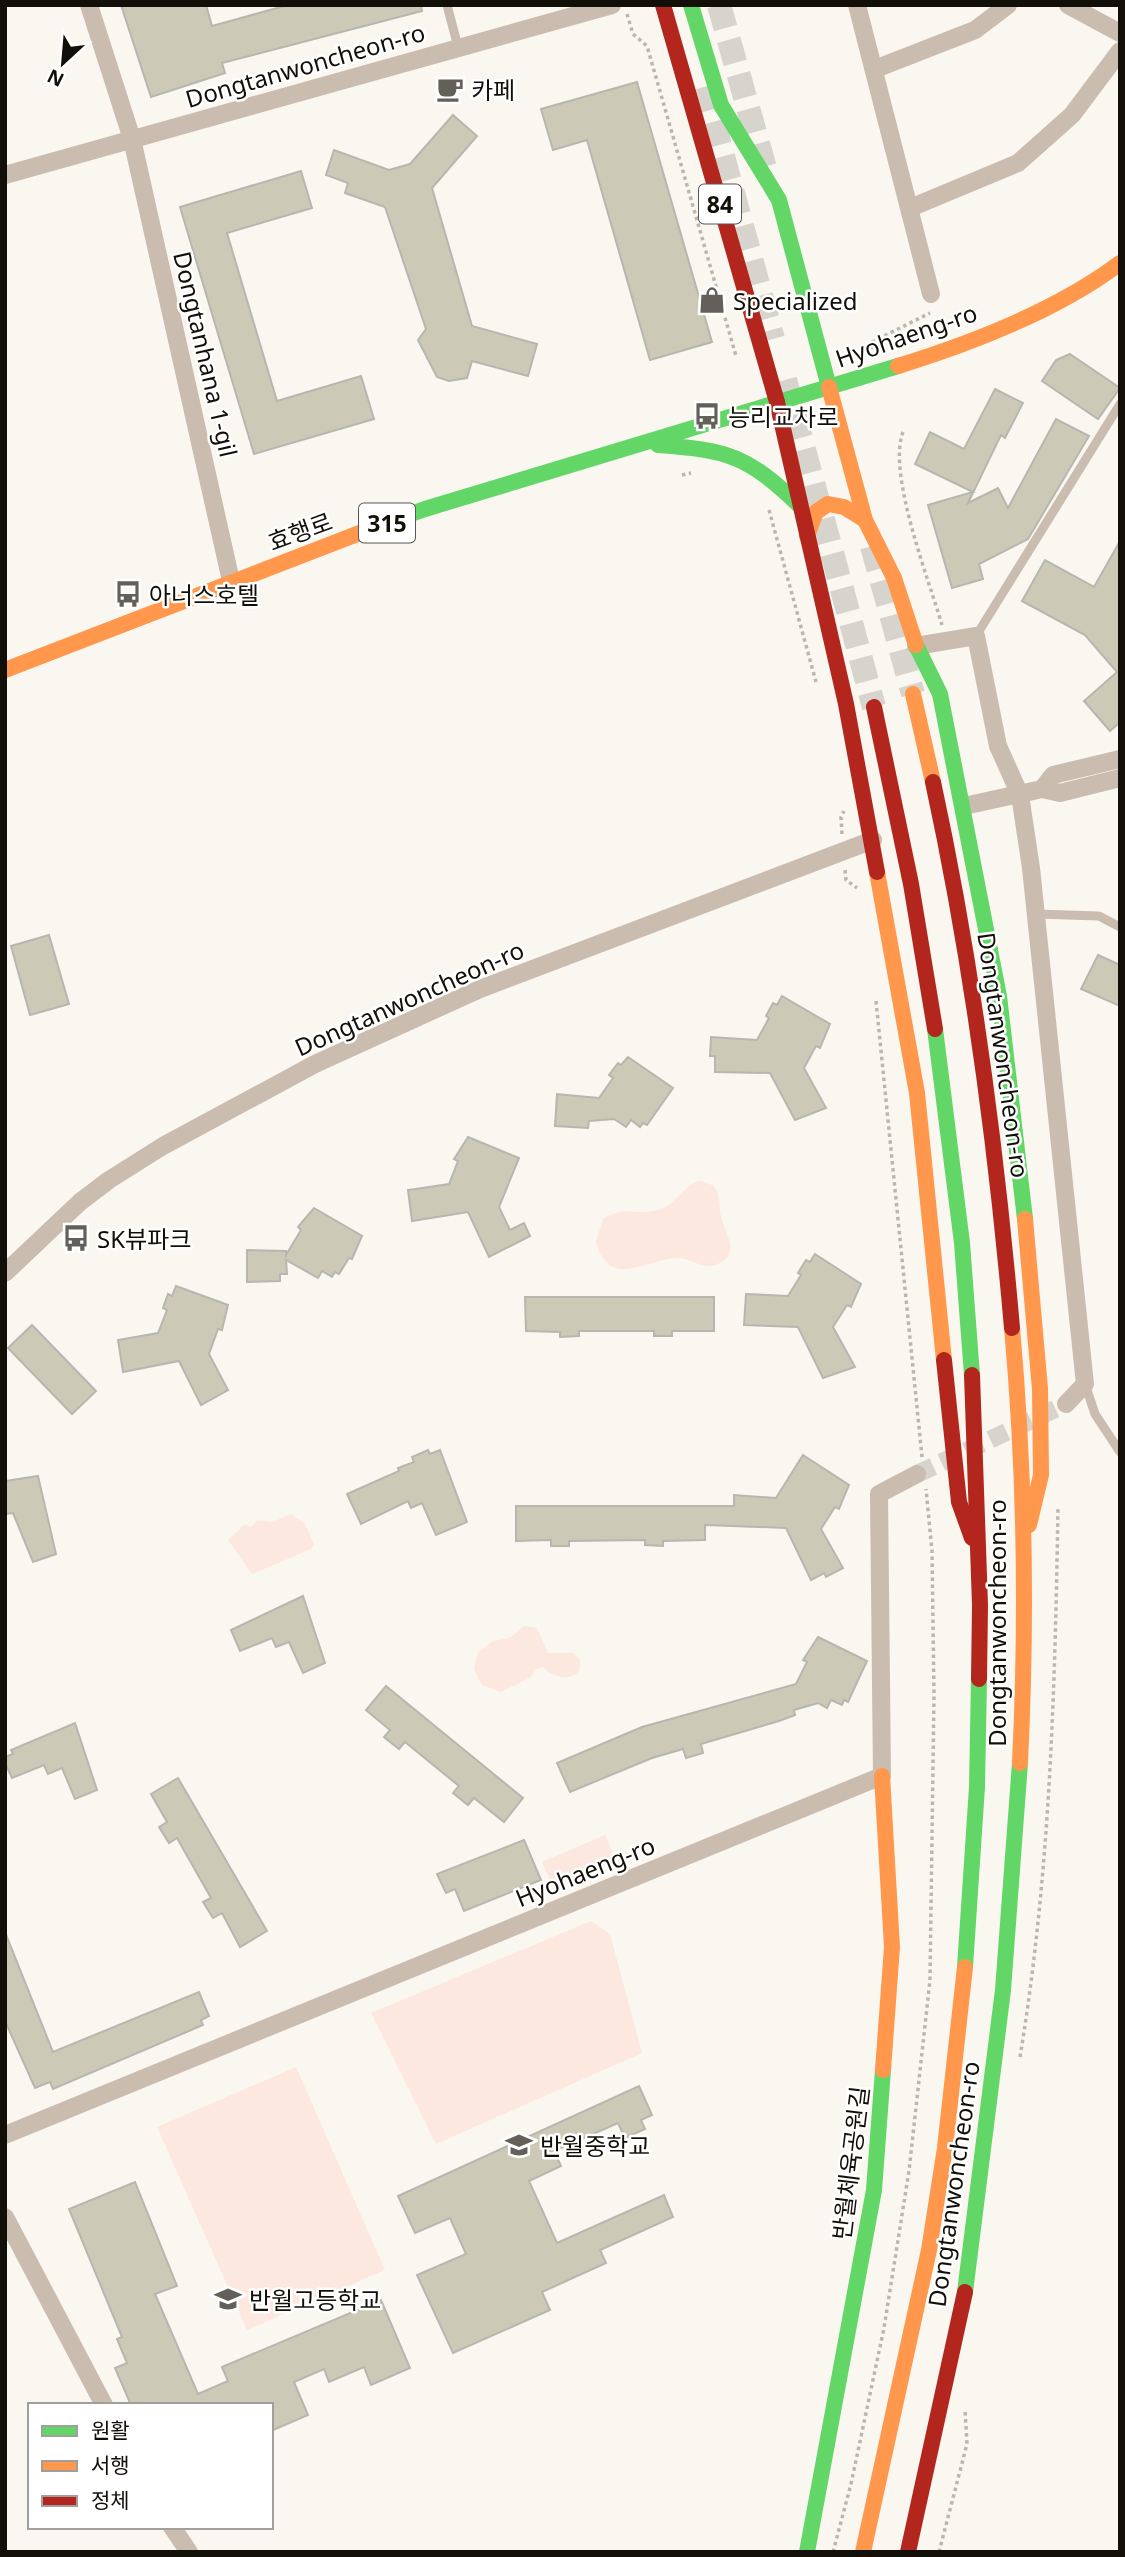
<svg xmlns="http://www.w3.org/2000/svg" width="1125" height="2557" viewBox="0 0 1125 2557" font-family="'Noto Sans','Noto Sans KR',sans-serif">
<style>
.green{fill:#fce8de}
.building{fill:#ccc9b6;stroke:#b7b6af;stroke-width:2}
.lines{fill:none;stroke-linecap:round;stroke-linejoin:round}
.street-tunnel{stroke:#d7d4cd;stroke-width:18;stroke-dasharray:18 9;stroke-linecap:butt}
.secondary-tunnel{stroke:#d7d4cd;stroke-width:24;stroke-dasharray:24 12;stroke-linecap:butt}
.path{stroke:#beb6ad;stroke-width:3.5;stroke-dasharray:3.5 3.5;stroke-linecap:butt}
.lane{stroke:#cabcaf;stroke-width:9}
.street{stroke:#cabcaf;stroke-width:18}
.fast{stroke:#63d668;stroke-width:16}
.slow{stroke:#ff974d;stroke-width:16}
.jam{stroke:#b3261e;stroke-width:16}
.labels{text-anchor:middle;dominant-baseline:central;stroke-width:5;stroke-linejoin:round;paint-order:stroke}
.shield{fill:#fff;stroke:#595752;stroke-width:2}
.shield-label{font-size:23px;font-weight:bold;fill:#120f08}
.street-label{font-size:24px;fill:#120f08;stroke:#fff}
.poi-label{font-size:24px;fill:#120f08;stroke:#fff;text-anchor:start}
</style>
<rect width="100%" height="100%" fill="#faf7f0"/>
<g class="green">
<path d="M 699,1181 C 723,1184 718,1199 721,1217 C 724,1233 742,1252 718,1264 C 704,1271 691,1258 677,1258 C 646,1259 609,1291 596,1241 L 603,1219 C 623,1205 638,1216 658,1210 C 676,1205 682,1187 699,1181 Z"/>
<polygon points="290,1514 305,1524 314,1544 311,1549 252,1574 228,1540 245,1524 251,1527 257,1520 273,1522"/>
<path d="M 524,1626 L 537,1628 L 548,1653 L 574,1653 L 580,1660 L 580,1670 C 570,1682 554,1678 543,1667 L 536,1669 L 531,1677 L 501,1692 L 482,1685 L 474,1669 L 478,1652 L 493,1641 L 510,1638 Z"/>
<polygon points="605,1835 616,1860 553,1887 542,1862"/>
<polygon points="591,1921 610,1934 642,2053 436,2144 371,2013"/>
<polygon points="296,2067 385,2270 247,2330 157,2127"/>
</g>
<g class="building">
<polygon points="121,5 206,5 212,26 288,5 421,5 422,11 222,63 225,73 151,97"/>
<polygon points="637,82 712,342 650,360 587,140 553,150 541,109"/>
<polygon points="453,115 477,136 432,188 472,326 537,344 528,376 472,361 467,378 449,381 437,377 418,340 426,329 385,207 345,193 348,183 326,175 334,150 389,170 410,164"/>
<polygon points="301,171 312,208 227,233 277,401 361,376 374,419 254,454 180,207"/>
<polygon points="1070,354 1120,388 1098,419 1042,381 1056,360"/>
<polygon points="995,389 1023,403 1005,438 1001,435 968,503 998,488 1008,508 1056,419 1089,436 1028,539 979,564 983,579 952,588 928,505 973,492 915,464 930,432 964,449"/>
<polygon points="1120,541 1120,722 1110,731 1084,701 1117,672 1085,635 1022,601 1045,560 1094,587"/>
<polygon points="49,935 69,1004 30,1015 11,946"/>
<polygon points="1098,955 1120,965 1120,1006 1081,989"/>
<polygon points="782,996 830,1024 820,1048 816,1046 804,1068 826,1108 795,1120 770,1073 715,1072 715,1056 710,1056 711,1037 757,1040 769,1018 766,1016 773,1003 777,1005"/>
<polygon points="628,1057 673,1088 647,1125 643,1123 640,1127 631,1120 626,1127 614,1119 589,1121 588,1128 555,1126 557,1094 599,1098 613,1078 609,1075 618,1063 621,1065"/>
<polygon points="468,1137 519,1158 499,1207 510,1230 524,1223 530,1236 489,1257 468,1212 412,1221 408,1190 449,1184 458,1161 454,1159"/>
<polygon points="314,1208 362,1236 352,1259 349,1258 339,1274 335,1272 332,1277 322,1271 318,1278 286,1260 287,1274 280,1274 280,1281 247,1282 247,1250 286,1251 286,1255 301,1230 298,1227"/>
<polygon points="815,1254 861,1284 851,1307 847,1305 833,1327 855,1367 823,1378 798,1327 744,1325 746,1294 788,1296 801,1275 798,1273 806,1260 810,1262"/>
<polygon points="176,1286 228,1305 222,1330 218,1329 209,1354 228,1390 201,1405 179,1361 123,1372 118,1340 158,1333 167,1310 163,1308 168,1294 172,1296"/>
<polygon points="525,1297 714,1297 714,1331 672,1331 672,1336 654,1336 654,1331 579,1331 579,1336 560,1337 560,1332 526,1331"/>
<polygon points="32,1325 96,1391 72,1414 8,1348"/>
<polygon points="428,1450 430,1454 440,1450 467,1522 436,1535 422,1503 411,1508 408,1501 361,1524 347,1494 399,1471 398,1468 414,1462 412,1457"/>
<polygon points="803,1455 849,1485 839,1509 835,1507 821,1529 843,1568 826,1577 824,1573 811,1580 786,1528 705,1525 705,1540 663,1541 663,1546 645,1545 645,1540 569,1541 569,1546 551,1546 551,1540 516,1541 516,1506 734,1506 734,1495 776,1498"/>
<polygon points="38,1476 56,1554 33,1562 13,1513 5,1514 5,1481"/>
<polygon points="303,1596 325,1663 303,1673 289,1642 276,1647 272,1638 240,1651 231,1630"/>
<polygon points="818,1637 867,1661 848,1702 844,1700 842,1705 831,1700 827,1708 818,1703 794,1710 795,1715 779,1721 701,1744 703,1753 686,1758 683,1749 652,1758 570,1792 557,1763 642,1727 796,1684 807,1662 803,1660"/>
<polygon points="386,1686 523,1798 504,1822 474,1798 468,1805 453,1793 459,1786 405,1742 399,1749 384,1737 390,1730 366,1710"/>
<polygon points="75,1723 97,1790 75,1799 62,1768 48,1774 44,1765 12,1778 5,1763 5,1757 13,1754 11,1750"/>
<polygon points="178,1778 267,1931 240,1947 222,1913 213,1918 203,1902 211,1898 177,1838 169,1843 159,1827 167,1822 151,1794"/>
<polygon points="524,1840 541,1880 464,1911 455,1889 446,1893 437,1874"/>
<polygon points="5,1932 53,2052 199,1992 209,2016 201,2020 203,2025 53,2089 50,2082 35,2088 5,2021"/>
<polygon points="639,2086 652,2115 641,2120 645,2129 625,2138 618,2123 554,2151 561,2166 529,2181 557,2243 664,2195 673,2217 600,2250 606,2263 542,2292 550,2310 453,2353 417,2275 466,2254 450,2218 415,2233 398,2196"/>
<polygon points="135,2182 177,2286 155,2294 198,2394 228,2381 222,2367 381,2300 410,2368 371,2385 364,2367 329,2382 324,2369 294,2382 308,2415 271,2431 271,2405 131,2405 115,2368 127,2363 117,2339 122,2337 69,2209"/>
</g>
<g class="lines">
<polyline class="street-tunnel" points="917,1474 1066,1404"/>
<g class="secondary-tunnel">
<polyline points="719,5 765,168"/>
<polyline points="704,87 773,339"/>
<polyline points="785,380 874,707"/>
<polyline points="872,546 913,694"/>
</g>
<g class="path">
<polyline points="627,14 633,34 647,46 736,356"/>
<polyline points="871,349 872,342 930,313"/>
<path d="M 903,432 C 887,473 929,580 942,625"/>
<polyline points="682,475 691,473"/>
<polyline points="769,510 816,682"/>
<polyline points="842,834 841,817 844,811"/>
<polyline points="845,870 846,880 857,888"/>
<polyline points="876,1001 922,1457"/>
<path d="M 1020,2057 C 1050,1876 1055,1691 1058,1507"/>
<polyline points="833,2552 851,2484 884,2328 909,2171 930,1980 934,1695 932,1551 926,1489"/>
<polyline points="939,2552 967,2444 965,2410"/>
</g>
<g class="lane">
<polyline points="447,5 458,47"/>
<polyline points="976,636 1120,404"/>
<polyline points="1035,914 1099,916 1120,927"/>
<polyline points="1085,1384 1095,1414 1120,1452"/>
</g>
<g class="street">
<polyline points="89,5 132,139 231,581"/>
<polyline points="857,5 931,294"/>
<polyline points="1068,5 1120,33"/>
<polyline points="875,69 975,30 1008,5"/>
<polyline points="5,175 612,5"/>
<polyline points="910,208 1018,163 1072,115 1120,51"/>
<polyline points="916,646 976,636 998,746 1020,795 1031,868 1085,1384 1066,1404"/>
<polyline points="1042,789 1053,775 1120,759"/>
<polyline points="964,806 1042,789 1060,793 1120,778"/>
<polyline points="5,1273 80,1202 109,1180 163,1146 315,1064 480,989 873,840"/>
<polyline points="5,2135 882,1776 879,1494 917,1474"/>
<polyline points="5,2217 104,2405"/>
<polyline points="172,2527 189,2552"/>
</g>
<g class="fast">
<polyline points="691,5 721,105 779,200 829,387"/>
<path d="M 658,445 C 729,450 748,456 800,506"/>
<polyline points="383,524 425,509 898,366"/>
<polyline points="916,645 940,694 999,996 1025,1219"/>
<polyline points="935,1029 962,1243 972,1375"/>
<polyline points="965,1967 977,1787 979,1679"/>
<polyline points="965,2292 1003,1990 1020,1763"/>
<polyline points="807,2552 874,2190 883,2070"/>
</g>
<g class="slow">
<path d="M 898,366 C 972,343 1058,310 1120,263"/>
<polyline points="829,387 865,520 894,578 916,645"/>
<polyline points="807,536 816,512 828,504 844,507 865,520"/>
<polyline points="5,670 383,524"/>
<polyline points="913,694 933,782"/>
<polyline points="877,872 917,1093 944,1360"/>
<polyline points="1025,1219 1040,1389 1041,1475 1029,1525"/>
<path d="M 1012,1328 C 1025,1472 1027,1618 1020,1763"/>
<polyline points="882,1776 892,1947 883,2070"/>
<polyline points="863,2552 929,2250 945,2148 965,1967"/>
</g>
<g class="jam">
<polyline points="663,5 777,402"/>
<polyline points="777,402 846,704 877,872"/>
<polyline points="874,707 911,884 935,1029"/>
<path d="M 933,782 C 972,962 996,1144 1012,1328"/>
<polyline points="944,1360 959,1502 972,1538"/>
<polyline points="972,1375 980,1605 979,1679"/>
<polyline points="908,2552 965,2292"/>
</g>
</g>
<defs>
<symbol id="cafe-bare" viewBox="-9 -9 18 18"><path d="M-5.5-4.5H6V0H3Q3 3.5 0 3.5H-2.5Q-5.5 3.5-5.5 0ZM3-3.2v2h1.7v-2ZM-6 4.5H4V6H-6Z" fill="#636059" stroke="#fff" stroke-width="2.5" paint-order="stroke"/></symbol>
<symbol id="shop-bare" viewBox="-9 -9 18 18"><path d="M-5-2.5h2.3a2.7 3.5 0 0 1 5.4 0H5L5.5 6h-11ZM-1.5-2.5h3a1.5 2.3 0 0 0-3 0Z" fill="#636059" stroke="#fff" stroke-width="2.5" paint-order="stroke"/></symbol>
<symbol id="bus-bare" viewBox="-9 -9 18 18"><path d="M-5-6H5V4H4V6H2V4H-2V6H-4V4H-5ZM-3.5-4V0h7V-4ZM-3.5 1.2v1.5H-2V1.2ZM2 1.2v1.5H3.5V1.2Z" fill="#636059" stroke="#fff" stroke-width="2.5" paint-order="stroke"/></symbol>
<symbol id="school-bare" viewBox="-9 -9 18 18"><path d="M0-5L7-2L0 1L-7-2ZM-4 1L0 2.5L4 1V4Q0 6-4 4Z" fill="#636059" stroke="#fff" stroke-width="2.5" paint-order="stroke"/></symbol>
</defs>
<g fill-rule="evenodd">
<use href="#cafe-bare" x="431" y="70" width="38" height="38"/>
<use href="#shop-bare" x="693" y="281" width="38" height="38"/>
<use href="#bus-bare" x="688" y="397" width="38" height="38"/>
<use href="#bus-bare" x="109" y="575" width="38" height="38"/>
<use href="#bus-bare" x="57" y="1219" width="38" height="38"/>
<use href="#school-bare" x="500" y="2126" width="38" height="38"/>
<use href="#school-bare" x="209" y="2280" width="38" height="38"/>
</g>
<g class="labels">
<g class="shield">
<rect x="699" y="184.5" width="42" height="39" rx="5"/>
<rect x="359" y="503.5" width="56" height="39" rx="5"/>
</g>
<g class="shield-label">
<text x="720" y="204">84</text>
<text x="387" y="523">315</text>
</g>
<g class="street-label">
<text transform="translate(305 65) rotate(-16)">Dongtanwoncheon-ro</text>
<text transform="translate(906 335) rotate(-19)">Hyohaeng-ro</text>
<text transform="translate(206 354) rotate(77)">Dongtanhana 1-gil</text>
<text transform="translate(300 531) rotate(-20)">효행로</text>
<text transform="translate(409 998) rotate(-24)">Dongtanwoncheon-ro</text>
<text transform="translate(1004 1055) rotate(82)">Dongtanwoncheon-ro</text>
<text transform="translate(996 1623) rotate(-90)">Dongtanwoncheon-ro</text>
<text transform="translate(585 1871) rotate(-22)">Hyohaeng-ro</text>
<text transform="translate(850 2163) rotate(-83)">반월체육공원길</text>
<text transform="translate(953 2184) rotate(-82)">Dongtanwoncheon-ro</text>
</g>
<g class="poi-label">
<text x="471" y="89">카페</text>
<text x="733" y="300">Specialized</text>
<text x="728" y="416">능리교차로</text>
<text x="149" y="594">아너스호텔</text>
<text x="97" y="1238">SK뷰파크</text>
<text x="540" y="2145">반월중학교</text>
<text x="249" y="2299">반월고등학교</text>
</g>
</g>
<rect width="1125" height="2557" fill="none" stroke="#120f08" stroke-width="14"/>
<rect x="28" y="2403" width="245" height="126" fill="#ffffff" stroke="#a09f9c" stroke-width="2"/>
<rect x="42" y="2426" width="35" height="10" fill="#63d668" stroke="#a09f9c" stroke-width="2"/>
<text x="91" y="2438" font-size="21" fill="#120f08">원활</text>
<rect x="42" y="2461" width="35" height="10" fill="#ff974d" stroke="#a09f9c" stroke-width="2"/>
<text x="91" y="2473" font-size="21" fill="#120f08">서행</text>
<rect x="42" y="2496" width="35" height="10" fill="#b3261e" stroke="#a09f9c" stroke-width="2"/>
<text x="91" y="2508" font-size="21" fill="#120f08">정체</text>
<g transform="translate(63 63) rotate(206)" stroke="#ffffff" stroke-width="5" paint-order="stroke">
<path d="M0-5L12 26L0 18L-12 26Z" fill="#120f08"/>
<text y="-10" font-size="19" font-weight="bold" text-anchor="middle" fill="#120f08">N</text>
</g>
</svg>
